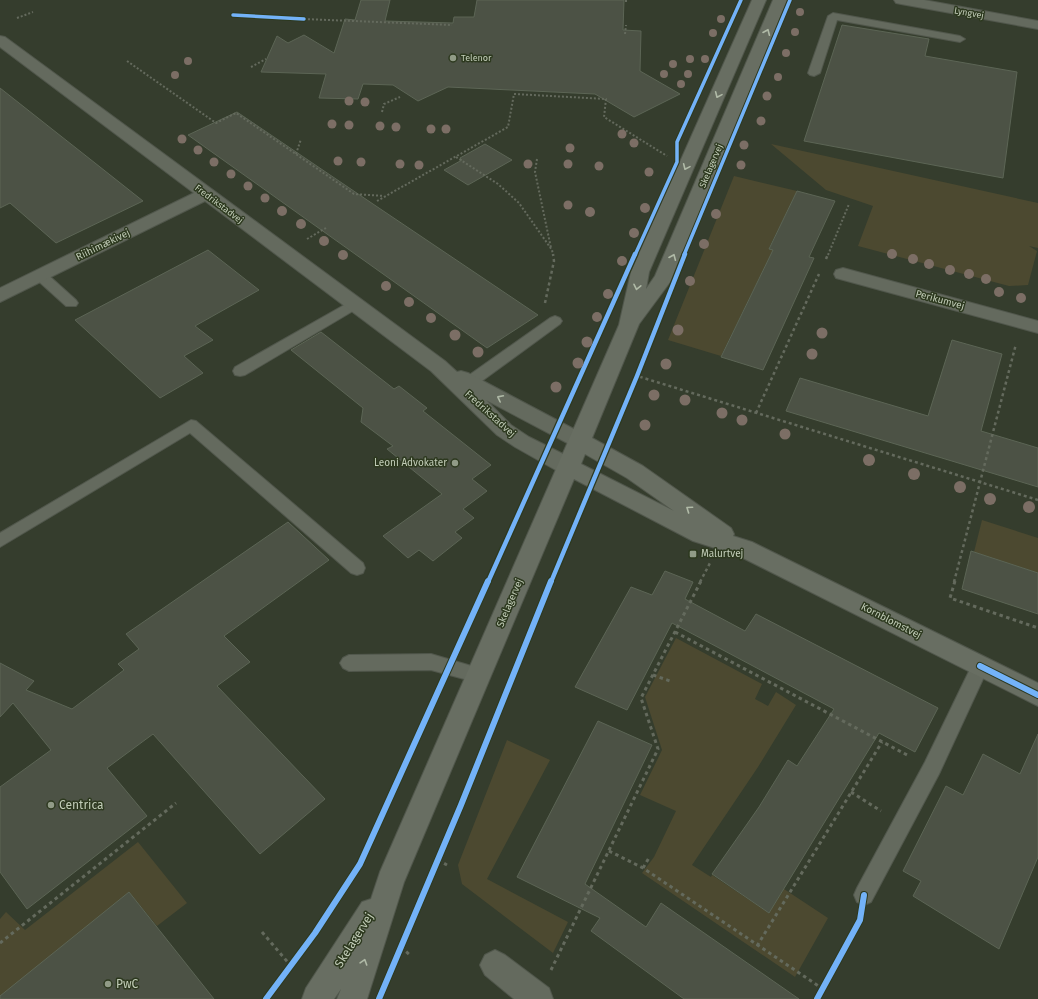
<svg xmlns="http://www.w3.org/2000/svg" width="1038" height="999" viewBox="0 0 1038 999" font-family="'Fira Sans',sans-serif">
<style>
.green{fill:#4c4930}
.building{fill:#4c5245;stroke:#5c6555}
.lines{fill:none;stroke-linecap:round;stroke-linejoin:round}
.lane-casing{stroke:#51574c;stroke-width:2}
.street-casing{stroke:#51574c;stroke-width:2}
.secondary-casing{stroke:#51574c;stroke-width:2}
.path-far2{stroke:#646a5d;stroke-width:2;stroke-dasharray:2 2;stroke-linecap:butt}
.path-far1{stroke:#646a5d;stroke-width:2.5;stroke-dasharray:3 3;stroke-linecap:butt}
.path{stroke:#646a5d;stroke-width:3;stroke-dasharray:3.5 3.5;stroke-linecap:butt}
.lane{fill:#646a5e;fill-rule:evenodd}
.street{fill:#646a5e;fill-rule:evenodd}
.secondary{fill:#686e62;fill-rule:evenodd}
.cycleway-far2-casing{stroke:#2d391f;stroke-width:5.5}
.cycleway-far1-casing{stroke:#2d391f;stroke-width:7}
.cycleway-casing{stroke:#2d391f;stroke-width:8}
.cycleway-far2{stroke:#73b2f8;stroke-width:3.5}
.cycleway-far1{stroke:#73b2f8;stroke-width:4.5}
.cycleway{stroke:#73b2f8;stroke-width:6}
.tree{fill:#7c6e65}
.oneway{stroke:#b0baa7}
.oneway2{stroke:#afb9a6}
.poi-dot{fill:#919b87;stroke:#2d391f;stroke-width:1.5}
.labels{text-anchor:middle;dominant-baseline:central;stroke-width:3;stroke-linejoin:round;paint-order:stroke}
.far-street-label{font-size:9px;fill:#c2cdb8;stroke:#2d391f}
.far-poi-label{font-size:9px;fill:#c2cdb8;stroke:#2d391f;text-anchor:start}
.street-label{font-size:10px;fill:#c2cdb8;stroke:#2d391f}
.poi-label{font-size:10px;fill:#c2cdb8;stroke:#2d391f;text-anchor:end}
.near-poi-label{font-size:12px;fill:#c2cdb8;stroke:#2d391f;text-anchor:start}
.near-street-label{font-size:12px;fill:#c2cdb8;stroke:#2d391f}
</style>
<rect width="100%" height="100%" fill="#353d2d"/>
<g class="green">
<polygon points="771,144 1038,203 1038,248 1029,246 1037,251 1028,285 1009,286 858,246 873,206 826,190"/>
<polygon points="734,176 797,191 769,248 773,250 721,356 668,340"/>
<polygon points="982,520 1038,538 1038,573 974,552"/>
<polygon points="676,638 762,684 755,699 768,706 776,692 796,705 758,767 692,865 711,877 712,875 769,913 784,889 828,918 795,977 642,873 654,857 676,811 640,795 662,750 645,697"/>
<polygon points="507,740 550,760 487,879 568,922 553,953 462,884 458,865"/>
<polygon points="138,842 187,903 157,926 129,892 0,999 0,919 6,912 25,930"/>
</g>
<g class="building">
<polygon points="361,0 390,0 385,21 453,23 454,17 474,17 477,0 624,0 623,30 641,31 640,71 680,94 634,117 595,94 448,87 418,101 393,85 363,84 358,99 319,98 326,74 261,72 277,36 288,43 304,35 334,53 345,19 355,20"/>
<polygon points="842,25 929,39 925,56 1017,72 1003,178 804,141"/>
<polygon points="0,88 95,163 143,201 56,243 10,203 0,208"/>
<polygon points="237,112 373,204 538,315 487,348 188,135"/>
<polygon points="485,144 512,160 468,185 444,170 462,160 460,158"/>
<polygon points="797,191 835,201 809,257 814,258 763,370 721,357 773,250 769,249"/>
<polygon points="208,250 259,290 195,326 213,340 184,356 203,373 160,398 75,320"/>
<polygon points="321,332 394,389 399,386 427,408 423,411 491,465 472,479 487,491 463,509 474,518 455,532 462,538 433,561 419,550 408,558 383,536 442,494 387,449 393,446 361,422 363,408 291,350"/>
<polygon points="952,340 1002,354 981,431 1038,448 1038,487 786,411 800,378 928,416"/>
<polygon points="288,522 329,560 224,636 250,662 217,686 325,799 260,854 153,734 107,768 147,816 27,909 0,872 0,787 51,750 13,703 0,717 0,663 34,681 26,690 72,709 124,670 118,664 139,649 126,634"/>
<polygon points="971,551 1038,573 1038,614 962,589"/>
<polygon points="665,571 693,582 685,599 745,631 756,614 938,708 915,752 879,733 769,913 712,874 759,807 788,760 797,766 834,709 672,623 627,710 575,687 631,587 652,595"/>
<polygon points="598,721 652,745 585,884 646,927 661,903 799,999 684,999 591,931 600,918 517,877"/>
<polygon points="1038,734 1038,857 999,949 913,896 921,881 903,871 946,786 963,795 983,754 1020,774"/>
<polygon points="129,892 214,999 0,999 0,996"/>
</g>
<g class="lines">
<defs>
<g id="lane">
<polygon points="833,13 960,36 965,39 960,42 837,20 820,73 814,76 810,75 808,73 828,16"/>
<polygon points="41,272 46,273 76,300 78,303 76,306 66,306 36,279 34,276 36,273"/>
<polygon points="353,300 358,302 360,305 358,308 245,375 240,376 235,375 233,371 235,367"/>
<polygon points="555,316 560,318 562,321 560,324 475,386 470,387 465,386 463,382 465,378 550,318"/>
<polygon points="191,420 196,421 363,563 365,568 363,573 357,575 351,573 190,433 0,547 0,533"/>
<polygon points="431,654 485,670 488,675 485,680 479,683 431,670 349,671 343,668 340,663 343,658 349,655"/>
<polygon points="980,658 986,661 989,666 939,774 871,902 864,905 857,902 854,895 857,888 925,762 974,661"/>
</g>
<g id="street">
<polygon points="894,0 924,0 1038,21 1038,29 901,4 896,3"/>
<polygon points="0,36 5,37 445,361 457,372 461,371 468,373 587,436 591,441 587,446 580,449 573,446 486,400 511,425 529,437 577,461 580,467 577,473 569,475 561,473 515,447 497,435 431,371 205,201 0,302 0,288 194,193 0,47"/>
<polygon points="843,268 1038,321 1038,333 836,278 834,274 836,270"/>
<polygon points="495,950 505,955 549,988 553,999 514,999 485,975 480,965 485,955"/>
</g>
<path id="secondary" d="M 752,0 L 766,0 L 649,272 L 646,289 L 655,276 L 773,0 L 787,0 L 673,278 L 639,324 L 592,438 L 643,466 L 731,528 L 734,534 L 733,536 L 752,542 L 1038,683 L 1038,706 L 737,555 L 693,541 L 574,479 L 404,882 L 367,999 L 337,999 L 341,989 L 334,999 L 302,999 L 306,988 L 362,902 L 371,899 L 380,872 L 619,325 L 631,272 ZM 585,454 L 627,478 L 674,511 L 581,464 Z"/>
</defs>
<use href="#lane" class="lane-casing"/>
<use href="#street" class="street-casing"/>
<use href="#secondary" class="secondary-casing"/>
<g class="path-far2">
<polyline points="626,0 626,3"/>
<polyline points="17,18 33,12"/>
<polyline points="304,19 452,25"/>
<polyline points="625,34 626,25"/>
<polyline points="127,61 216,123 236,113 354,194 384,196"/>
<polyline points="251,67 266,59"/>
<polyline points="382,112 384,104 400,97"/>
<polyline points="296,154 301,139"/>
<polyline points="456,157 498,184 519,203 552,250 553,255"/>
<polyline points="537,159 535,172 551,248"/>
<polyline points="377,201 508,127 514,94 606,99 604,117 667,156"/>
<polyline points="307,239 326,228"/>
<polyline points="828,255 849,204"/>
</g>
<g class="path-far1">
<polyline points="826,259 828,254"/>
<polyline points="545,303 554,261 553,254"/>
<polyline points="634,375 1038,500"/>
<polyline points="756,413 819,274"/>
<polyline points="700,582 710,563"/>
<polyline points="954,582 1016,344"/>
</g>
<g class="path">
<polyline points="955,581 950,598 1038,628"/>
<polyline points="675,632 909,756"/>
<polyline points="653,675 670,681"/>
<polyline points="851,792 881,811"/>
<polyline points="609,851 643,868 823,989"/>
<polyline points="438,860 447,865"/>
<polyline points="643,868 650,856"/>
<polyline points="262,932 291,966"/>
<polyline points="0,943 176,803"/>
<polyline points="757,946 882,742"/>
<polyline points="401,947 411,956"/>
<polyline points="551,970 658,749 641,698 701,581"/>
</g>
<use href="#lane" class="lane"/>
<use href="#street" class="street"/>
<use href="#secondary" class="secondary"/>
<defs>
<g id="cycleway-far2">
<polyline points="233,15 304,19"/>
<polyline points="635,255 677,162 677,142 741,0"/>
<polyline points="684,255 790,0"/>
</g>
<g id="cycleway-far1">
<polyline points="488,582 635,254"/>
<polyline points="551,582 637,376 685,254"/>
</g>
<g id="cycleway">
<polyline points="980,666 1038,695"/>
<polyline points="266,999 315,933 360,864 488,581"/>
<polyline points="379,999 461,805 551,581"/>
<polyline points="817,999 860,920 864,895"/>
</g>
</defs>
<use href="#cycleway-far2" class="cycleway-far2-casing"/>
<use href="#cycleway-far1" class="cycleway-far1-casing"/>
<use href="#cycleway" class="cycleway-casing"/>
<use href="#cycleway-far2" class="cycleway-far2"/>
<use href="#cycleway-far1" class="cycleway-far1"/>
<use href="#cycleway" class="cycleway"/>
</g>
<g class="tree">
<circle cx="800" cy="12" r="4"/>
<circle cx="721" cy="19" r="4"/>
<circle cx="795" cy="32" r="4"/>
<circle cx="713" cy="33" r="4"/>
<circle cx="786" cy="53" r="4"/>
<circle cx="690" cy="59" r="4"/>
<circle cx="705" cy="59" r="4"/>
<circle cx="188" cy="61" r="4"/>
<circle cx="673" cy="64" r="4"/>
<circle cx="664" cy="74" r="4"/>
<circle cx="688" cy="74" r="4"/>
<circle cx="175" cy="75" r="4"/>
<circle cx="778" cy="77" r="4"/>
<circle cx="681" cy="84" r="4"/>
<circle cx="767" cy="96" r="4.5"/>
<circle cx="349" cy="101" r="4.5"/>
<circle cx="365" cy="102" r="4.5"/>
<circle cx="761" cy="121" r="4.5"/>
<circle cx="332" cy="124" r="4.5"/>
<circle cx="349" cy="125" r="4.5"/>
<circle cx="380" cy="126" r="4.5"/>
<circle cx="396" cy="127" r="4.5"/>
<circle cx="431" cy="129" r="4.5"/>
<circle cx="446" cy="129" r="4.5"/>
<circle cx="622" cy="134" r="4.5"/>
<circle cx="182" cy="139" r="4.5"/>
<circle cx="634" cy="143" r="4.5"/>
<circle cx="744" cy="145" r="4.5"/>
<circle cx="570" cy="148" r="4.5"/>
<circle cx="198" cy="150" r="4.5"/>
<circle cx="338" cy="161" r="4.5"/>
<circle cx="214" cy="162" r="4.5"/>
<circle cx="361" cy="162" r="4.5"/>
<circle cx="400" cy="164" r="4.5"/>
<circle cx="528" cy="164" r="4.5"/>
<circle cx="568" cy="164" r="4.5"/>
<circle cx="419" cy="165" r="4.5"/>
<circle cx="741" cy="165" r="4.5"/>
<circle cx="599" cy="166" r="4.5"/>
<circle cx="649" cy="172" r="4.5"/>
<circle cx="231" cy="174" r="4.5"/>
<circle cx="248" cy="186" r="4.5"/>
<circle cx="265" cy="198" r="4.5"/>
<circle cx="568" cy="205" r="4.5"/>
<circle cx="645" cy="208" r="5"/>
<circle cx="282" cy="211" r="5"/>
<circle cx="590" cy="212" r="5"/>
<circle cx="716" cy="214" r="5"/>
<circle cx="301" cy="224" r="5"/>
<circle cx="634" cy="233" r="5"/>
<circle cx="324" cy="241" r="5"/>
<circle cx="704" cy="244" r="5"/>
<circle cx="892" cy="254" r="5"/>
<circle cx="343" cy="255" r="5"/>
<circle cx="913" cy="259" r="5"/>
<circle cx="622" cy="261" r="5"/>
<circle cx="929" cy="264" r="5"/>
<circle cx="950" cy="270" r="5"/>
<circle cx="969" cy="274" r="5"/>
<circle cx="986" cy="279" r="5"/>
<circle cx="690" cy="281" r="5"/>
<circle cx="386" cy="286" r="5"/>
<circle cx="999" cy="292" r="5"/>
<circle cx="608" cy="294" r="5"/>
<circle cx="1021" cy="298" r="5"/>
<circle cx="409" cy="302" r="5"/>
<circle cx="597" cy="317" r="5"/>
<circle cx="431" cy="318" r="5"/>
<circle cx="678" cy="330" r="5.5"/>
<circle cx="822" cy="333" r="5.5"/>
<circle cx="455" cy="335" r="5.5"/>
<circle cx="587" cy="342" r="5.5"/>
<circle cx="478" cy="352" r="5.5"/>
<circle cx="812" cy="354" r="5.5"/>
<circle cx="578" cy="363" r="5.5"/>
<circle cx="666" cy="364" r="5.5"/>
<circle cx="556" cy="387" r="5.5"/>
<circle cx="654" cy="395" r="5.5"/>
<circle cx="685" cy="400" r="5.5"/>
<circle cx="722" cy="413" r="5.5"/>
<circle cx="742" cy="420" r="5.5"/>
<circle cx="645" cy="425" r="5.5"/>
<circle cx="785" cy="434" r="5.5"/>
<circle cx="869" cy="460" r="6"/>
<circle cx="914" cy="474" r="6"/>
<circle cx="960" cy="487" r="6"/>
<circle cx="990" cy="499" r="6"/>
<circle cx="1029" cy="507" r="6"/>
</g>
<defs><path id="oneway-chevron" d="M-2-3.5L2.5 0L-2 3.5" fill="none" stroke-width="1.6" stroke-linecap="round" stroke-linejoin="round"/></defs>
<g class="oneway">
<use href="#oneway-chevron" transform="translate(767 32) rotate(-67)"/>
<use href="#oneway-chevron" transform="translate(718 95) rotate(114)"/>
<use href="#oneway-chevron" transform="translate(686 167) rotate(114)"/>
<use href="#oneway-chevron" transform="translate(673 257) rotate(-67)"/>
<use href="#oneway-chevron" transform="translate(637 287) rotate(102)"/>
<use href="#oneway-chevron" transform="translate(689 509) rotate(-145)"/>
<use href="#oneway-chevron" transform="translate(364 962) rotate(-72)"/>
</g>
<use class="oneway2" href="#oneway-chevron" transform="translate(500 398) rotate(-153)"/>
<g class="poi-dot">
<circle cx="453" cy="58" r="4"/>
<circle cx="455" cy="463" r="4"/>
<rect x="689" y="550" width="8" height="8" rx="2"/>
<circle cx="51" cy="805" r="4"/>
<circle cx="108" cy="984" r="4"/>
</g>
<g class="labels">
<g class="far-street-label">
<text transform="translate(969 13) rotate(10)">Lyngvej</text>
<text transform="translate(711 166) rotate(-67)">Skelagervej</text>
<text transform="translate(219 204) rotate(37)">Fredrikstadvej</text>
</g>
<g class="far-poi-label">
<text x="461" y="58">Telenor</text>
</g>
<g class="street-label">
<text transform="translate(103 245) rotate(-26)">Riihimækivej</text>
<text transform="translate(940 300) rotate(15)">Perikumvej</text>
<text transform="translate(490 414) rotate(42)">Fredrikstadvej</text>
<text transform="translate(510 603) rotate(-67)">Skelagervej</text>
<text transform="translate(891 621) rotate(27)">Kornblomstvej</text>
</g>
<g class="poi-label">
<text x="447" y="463">Leoni Advokater</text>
<text x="701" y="554" text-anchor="start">Malurtvej</text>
</g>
<g class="near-poi-label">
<text x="59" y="805">Centrica</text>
<text x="116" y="984">PwC</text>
</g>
<g class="near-street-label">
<text transform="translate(354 940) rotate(-58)">Skelagervej</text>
</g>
</g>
</svg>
